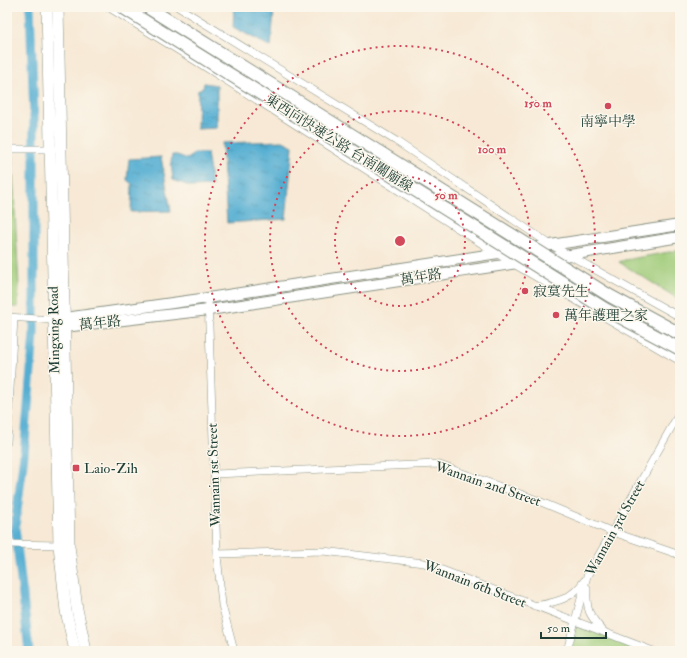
<svg xmlns="http://www.w3.org/2000/svg" width="687" height="658" viewBox="0 0 687 658" font-family="'IM FELL Double Pica','Noto Serif TC',serif">
<style>
.park{fill:#9eca77;stroke:#5e8456}
.water{fill:url(#water-ripples);stroke:#3a7683}
.lines{fill:none;stroke-linecap:round;stroke-linejoin:round}
.canal{stroke:#54aed2;stroke-width:9}
.street-casing{stroke:#8b9384;stroke-width:8}
.secondary-casing{stroke:#8b9384;stroke-width:12}
.primary-casing{stroke:#8b9384;stroke-width:12}
.street{stroke:#fff;stroke-width:7}
.secondary{stroke:#fff;stroke-width:10}
.primary{stroke:#fff;stroke-width:11}
.highway-bridge-casing{stroke:#8b9384;stroke-width:14;stroke-linecap:butt}
.highway-bridge{stroke:#fff;stroke-width:12}
.ring{fill:none;stroke:#d1495b;stroke-width:2;stroke-dasharray:2 4}
.poi-dot{fill:#d1495b;stroke:#fbf7ec;stroke-width:1.5}
.labels{text-anchor:middle;dominant-baseline:central;stroke-width:3;stroke-linejoin:round;paint-order:stroke}
.poi-label{font-size:14px;fill:#1f3d34;stroke:#fbf7ec;text-anchor:start}
.street-label{font-size:14px;fill:#1f3d34;stroke:#fbf7ec}
.centre{fill:#d1495b;stroke:#fbf7ec;stroke-width:2}
.ring-label{font-size:12px;text-anchor:middle;font-weight:bold;fill:#d1495b;stroke:#fbf7ec;stroke-width:3;stroke-linejoin:round;paint-order:stroke}
</style>
<defs>
<pattern id="water-ripples" width="26" height="14" patternUnits="userSpaceOnUse"><rect width="26" height="14" fill="#54aed2"/><path d="M2 4q2-2 4 0t4 0M15 11q2-2 4 0t4 0" fill="none" stroke="#458fab"/></pattern>
</defs>
<rect width="100%" height="100%" fill="#fbf7ec"/>
<filter id="ink" filterUnits="userSpaceOnUse"><feTurbulence type="fractalNoise" baseFrequency=".025" numOctaves="2"/><feDisplacementMap in="SourceGraphic" scale="8" xChannelSelector="R" yChannelSelector="G"/><feConvolveMatrix kernelMatrix="1 2 1 2 8 2 1 2 1" color-interpolation-filters="sRGB"/></filter>
<filter id="wash" filterUnits="userSpaceOnUse"><feTurbulence type="fractalNoise" baseFrequency=".012" numOctaves="4" result="noise"/><feDisplacementMap in="SourceGraphic" scale="16" xChannelSelector="R" yChannelSelector="G"/><feGaussianBlur stdDeviation="0.9" result="paint"/><feColorMatrix in="noise" values="0 0 0 0 0 0 0 0 0 0 0 0 0 0 0 0 0 1.4 0 .05"/><feComposite in="paint" operator="in"/></filter>
<g filter="url(#wash)">
<rect width="100%" height="100%" fill="#f7e9d5"/>
<g class="park">
<polygon points="12,155 19,286 18,307 7,307 7,156"/>
<polygon points="680,250 680,300 619,262 625,260"/>
<polygon points="575,622 653,651 566,651"/>
</g>
<g class="water">
<polygon points="234,7 274,10 271,47 233,27"/>
<polygon points="204,83 217,85 217,128 197,129 198,90 203,88"/>
<polygon points="283,141 293,146 286,219 227,223 222,143"/>
<polygon points="194,153 207,153 212,186 192,187 173,180 171,162 172,155 177,155 188,159"/>
<polygon points="161,157 171,211 131,212 132,184 127,180 129,159"/>
</g>
<g class="lines">
<polyline class="canal" points="29,651 15,527 24,454 34,334 34,115 30,7"/>
</g>
</g>
<g filter="url(#ink)">
<g class="lines">
<defs>
<g id="street">
<polyline points="108,7 199,63 512,263 680,361"/>
<polyline points="178,7 396,141 551,245 680,317"/>
<polyline points="7,149 53,149"/>
<polyline points="208,298 217,554 222,605 234,651"/>
<polyline points="7,317 54,320"/>
<polyline points="7,442 14,318"/>
<polyline points="215,474 437,464 529,497 613,532 680,555"/>
<polyline points="7,544 59,545"/>
<polyline points="217,554 323,551 424,563 653,651"/>
<path d="M 587,588 C 586,611 589,615 604,632"/>
<path d="M 535,606 C 556,602 571,600 584,581"/>
<polyline points="567,651 587,576 680,412"/>
</g>
<g id="secondary">
<polyline points="58,319 208,298 680,225"/>
<polyline points="59,323 64,327 209,310 570,255 680,237"/>
</g>
<g id="primary">
<polyline points="47,7 59,545 66,611 75,651"/>
<polyline points="58,7 69,546 77,609 86,651"/>
</g>
</defs>
<use href="#street" class="street-casing"/>
<use href="#secondary" class="secondary-casing"/>
<use href="#primary" class="primary-casing"/>
<use href="#street" class="street"/>
<use href="#secondary" class="secondary"/>
<use href="#primary" class="primary"/>
<defs>
<g id="highway-bridge">
<polyline points="122,7 605,309 680,349"/>
<polyline points="147,7 610,296 680,334"/>
</g>
</defs>
<use href="#highway-bridge" class="highway-bridge-casing"/>
<use href="#highway-bridge" class="highway-bridge"/>
</g>
</g>
<g class="ring">
<circle cx="400" cy="241" r="65"/>
<circle cx="400" cy="241" r="130"/>
<circle cx="400" cy="241" r="195"/>
</g>
<g class="poi-dot">
<circle cx="608" cy="106" r="4"/>
<circle cx="525" cy="291" r="4"/>
<circle cx="556" cy="315" r="4"/>
<rect x="72" y="464" width="8" height="8" rx="2"/>
</g>
<g class="labels">
<g class="poi-label">
<text x="608" y="121" text-anchor="middle">南寧中學</text>
<text x="533" y="291">寂寞先生</text>
<text x="564" y="315">萬年護理之家</text>
<text x="84" y="468">Laio-Zih</text>
</g>
<g class="street-label">
<text transform="translate(339 143) rotate(32)">東西向快速公路 台南關廟線</text>
<text transform="translate(421 277) rotate(-9)">萬年路</text>
<text transform="translate(100 323) rotate(-6)">萬年路</text>
<text transform="translate(54 330) rotate(-91)">Mingxing Road</text>
<text transform="translate(214 475) rotate(-92)">Wannain 1st Street</text>
<text transform="translate(488 484) rotate(19)">Wannain 2nd Street</text>
<text transform="translate(615 528) rotate(-61)">Wannain 3rd Street</text>
<text transform="translate(475 584) rotate(21)">Wannain 6th Street</text>
</g>
</g>
<circle cx="400" cy="241" r="6" class="centre"/>
<g class="ring-label">
<text x="538" y="107">150 m</text>
<text x="492" y="153">100 m</text>
<text x="446" y="199">50 m</text>
</g>
<rect width="687" height="658" fill="none" stroke="#fbf7ec" stroke-width="24"/>
<path d="M541 632v6h65v-6" fill="none" stroke="#1f3d34" stroke-width="2"/>
<text x="547" y="632" font-size="12" fill="#1f3d34" stroke="#fbf7ec" stroke-width="3" paint-order="stroke">50 m</text>
</svg>
